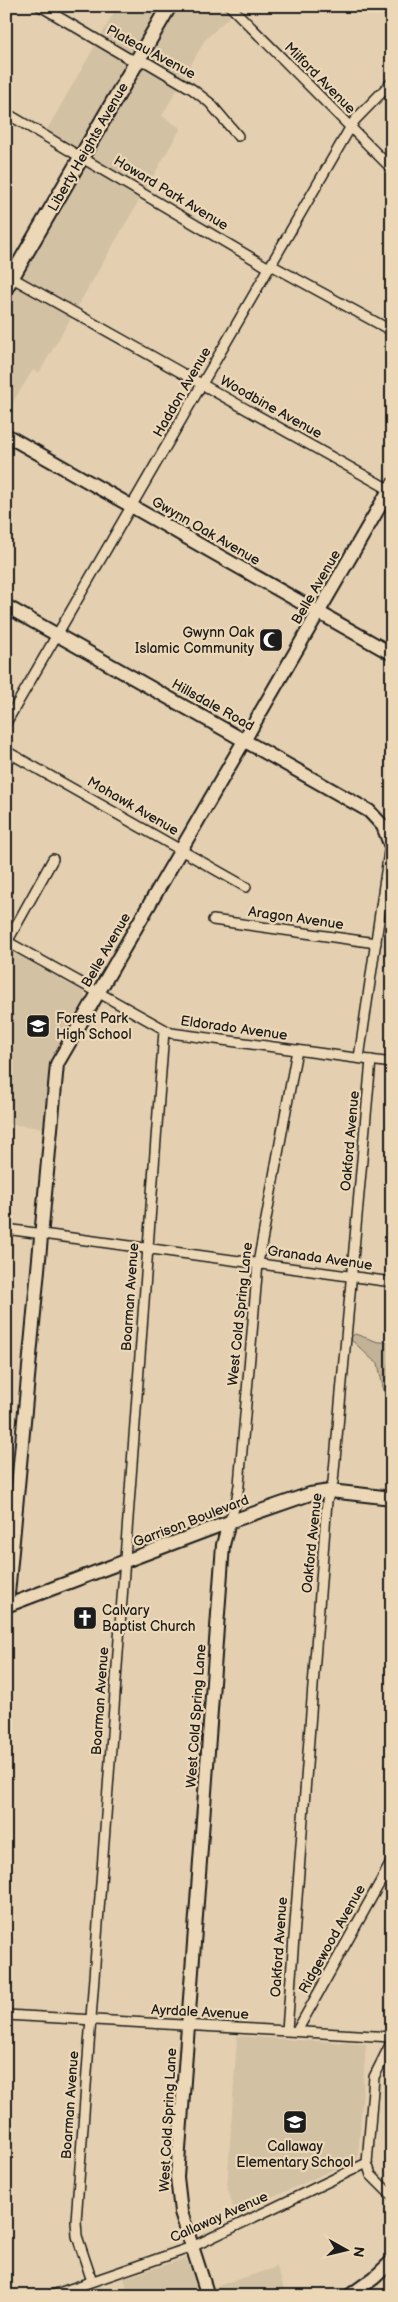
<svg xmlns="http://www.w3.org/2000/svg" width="398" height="2302" viewBox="0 0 398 2302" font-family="'Balsamiq Sans',sans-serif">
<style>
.built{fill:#d3c1a4}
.green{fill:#c2b297;stroke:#6f675a}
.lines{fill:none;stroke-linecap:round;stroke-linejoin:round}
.street-casing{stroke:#1c1c1c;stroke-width:12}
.secondary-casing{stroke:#1c1c1c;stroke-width:16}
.primary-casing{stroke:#1c1c1c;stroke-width:18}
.street{stroke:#ecd8b6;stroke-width:9}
.secondary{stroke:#ecd8b6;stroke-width:12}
.primary{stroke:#ecd8b6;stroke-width:14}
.labels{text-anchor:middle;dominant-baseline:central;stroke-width:4.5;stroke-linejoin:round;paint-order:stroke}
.street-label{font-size:14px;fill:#1c1c1c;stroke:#ecd8b6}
.poi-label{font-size:14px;fill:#1c1c1c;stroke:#ecd8b6;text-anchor:start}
</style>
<rect width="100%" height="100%" fill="#e4d0b0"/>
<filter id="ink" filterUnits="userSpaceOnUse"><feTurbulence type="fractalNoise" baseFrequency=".02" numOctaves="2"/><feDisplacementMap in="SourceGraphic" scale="10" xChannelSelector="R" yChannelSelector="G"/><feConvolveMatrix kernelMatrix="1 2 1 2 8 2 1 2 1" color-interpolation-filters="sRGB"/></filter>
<g filter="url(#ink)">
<g class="built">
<polygon points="118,6 233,6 234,12 205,40 162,116 181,128 39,373 33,370 6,413 6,274 82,158 43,136"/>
<polygon points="6,949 84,992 85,998 50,1062 44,1128 6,1124"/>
<polygon points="237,2036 366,2044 358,2158 235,2215 227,2187"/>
<polygon points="186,2258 199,2294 129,2296 124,2278"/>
<polygon points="277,2267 286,2296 217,2296 214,2287"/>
</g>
<path class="green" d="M 355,1334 L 378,1342 L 392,1342 L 392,1354 L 388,1368 L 387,1394 L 384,1392 L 378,1363 C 373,1362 358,1345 351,1340 L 352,1336 Z"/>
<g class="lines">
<defs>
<g id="street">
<polyline points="40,6 128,58 148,63 192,89 210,103 238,136"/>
<polyline points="230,6 392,169"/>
<polyline points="383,6 392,15"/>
<polyline points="6,113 269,268"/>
<polyline points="271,265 392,331"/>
<polyline points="9,276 392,491"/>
<polyline points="6,723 350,128 355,120 392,82"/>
<polyline points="6,751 246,887"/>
<polyline points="213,920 376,943"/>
<polyline points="6,941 171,1033 392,1063"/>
<polyline points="7,942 53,859"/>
<polyline points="359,1058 390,844"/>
<polyline points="6,1229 392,1282"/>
<polyline points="229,1522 236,1503 239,1485 258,1263 297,1050"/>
<polyline points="6,2015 392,2037"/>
<polyline points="287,2030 327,1501 333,1482 371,1060"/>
<polyline points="297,2031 392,1861"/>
<polyline points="392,2041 374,2077 367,2163 371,2175 392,2196"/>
<polyline points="92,2281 77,2236 76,2221 164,1031"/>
<polyline points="50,2296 192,2247 367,2163"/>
</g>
<g id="secondary">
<polyline points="6,435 392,654"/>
<polyline points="6,606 369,811 383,826 390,844 392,844"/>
<polyline points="7,1605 57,1064 392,485"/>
<polyline points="6,1606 229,1522 310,1494 330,1491 392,1498"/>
<polyline points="208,2296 181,2212 177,2177 223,1545 229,1522"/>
<polyline points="349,2296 374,2278 392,2261"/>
</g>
<polyline id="primary" points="6,287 169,6"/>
</defs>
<use href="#street" class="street-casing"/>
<use href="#secondary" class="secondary-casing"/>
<use href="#primary" class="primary-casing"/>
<use href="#street" class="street"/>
<use href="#secondary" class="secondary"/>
<use href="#primary" class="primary"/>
</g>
</g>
<defs>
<symbol id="mosque-square" viewBox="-11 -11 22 22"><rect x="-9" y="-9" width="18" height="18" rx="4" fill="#1c1c1c" stroke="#ecd8b6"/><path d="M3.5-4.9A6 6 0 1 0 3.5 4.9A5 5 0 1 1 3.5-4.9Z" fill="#fff"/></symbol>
<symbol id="school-square" viewBox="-11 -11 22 22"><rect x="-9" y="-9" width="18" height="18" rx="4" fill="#1c1c1c" stroke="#ecd8b6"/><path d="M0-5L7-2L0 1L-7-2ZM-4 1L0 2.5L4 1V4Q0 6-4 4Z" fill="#fff"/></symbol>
<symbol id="church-square" viewBox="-11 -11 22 22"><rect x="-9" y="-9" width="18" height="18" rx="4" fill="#1c1c1c" stroke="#ecd8b6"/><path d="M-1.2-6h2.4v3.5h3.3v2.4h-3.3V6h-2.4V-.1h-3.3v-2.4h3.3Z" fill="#fff"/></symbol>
</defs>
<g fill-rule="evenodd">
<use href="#mosque-square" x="257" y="626" width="28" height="28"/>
<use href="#school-square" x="24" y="1012" width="28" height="28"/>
<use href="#church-square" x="71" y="1604" width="28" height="28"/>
<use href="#school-square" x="281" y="2108" width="28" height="28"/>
</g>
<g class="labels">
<g class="street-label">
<text transform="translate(151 52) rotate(28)">Plateau Avenue</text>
<text transform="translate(320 78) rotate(45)">Milford Avenue</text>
<text transform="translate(88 147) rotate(-60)">Liberty Heights Avenue</text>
<text transform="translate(171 193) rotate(31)">Howard Park Avenue</text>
<text transform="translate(182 392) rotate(-60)">Haddon Avenue</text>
<text transform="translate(271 407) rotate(29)">Woodbine Avenue</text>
<text transform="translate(206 531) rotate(30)">Gwynn Oak Avenue</text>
<text transform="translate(316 587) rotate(-60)">Belle Avenue</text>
<text transform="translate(213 705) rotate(29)">Hillsdale Road</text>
<text transform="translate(133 806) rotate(30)">Mohawk Avenue</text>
<text transform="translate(296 918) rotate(8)">Aragon Avenue</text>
<text transform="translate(106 950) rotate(-60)">Belle Avenue</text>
<text transform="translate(234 1028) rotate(8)">Eldorado Avenue</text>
<text transform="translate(350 1141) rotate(-85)">Oakford Avenue</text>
<text transform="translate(320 1258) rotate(8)">Granada Avenue</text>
<text transform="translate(130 1297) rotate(-86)">Boarman Avenue</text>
<text transform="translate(240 1314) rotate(-84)">West Cold Spring Lane</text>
<text transform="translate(191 1521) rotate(-21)">Garrison Boulevard</text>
<text transform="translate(312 1543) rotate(-84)">Oakford Avenue</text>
<text transform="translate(100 1701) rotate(-86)">Boarman Avenue</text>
<text transform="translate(196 1716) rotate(-86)">West Cold Spring Lane</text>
<text transform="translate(332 1939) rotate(-61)">Ridgewood Avenue</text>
<text transform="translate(279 1947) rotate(-86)">Oakford Avenue</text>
<text transform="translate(200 2012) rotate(3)">Ayrdale Avenue</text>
<text transform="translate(70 2105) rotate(-86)">Boarman Avenue</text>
<text transform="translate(168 2120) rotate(-87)">West Cold Spring Lane</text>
<text transform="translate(219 2217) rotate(-24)">Callaway Avenue</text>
</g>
<g class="poi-label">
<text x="254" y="632" text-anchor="end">Gwynn Oak<tspan x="254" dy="16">Islamic Community</tspan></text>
<text x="56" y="1018">Forest Park<tspan x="56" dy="16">High School</tspan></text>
<text x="102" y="1610">Calvary<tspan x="102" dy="16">Baptist Church</tspan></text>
<text x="295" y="2146" text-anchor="middle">Callaway<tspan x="295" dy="16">Elementary School</tspan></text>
</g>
</g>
<rect width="398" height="2302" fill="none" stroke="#ecd8b6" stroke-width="25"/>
<rect x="12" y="12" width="373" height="2277" fill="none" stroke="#1c1c1c" stroke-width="2" filter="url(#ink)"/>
<g transform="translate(346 2250) rotate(98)" stroke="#ecd8b6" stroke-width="4" paint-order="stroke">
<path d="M0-4L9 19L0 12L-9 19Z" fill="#1c1c1c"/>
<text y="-8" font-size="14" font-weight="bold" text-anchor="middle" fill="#1c1c1c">N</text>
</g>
</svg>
